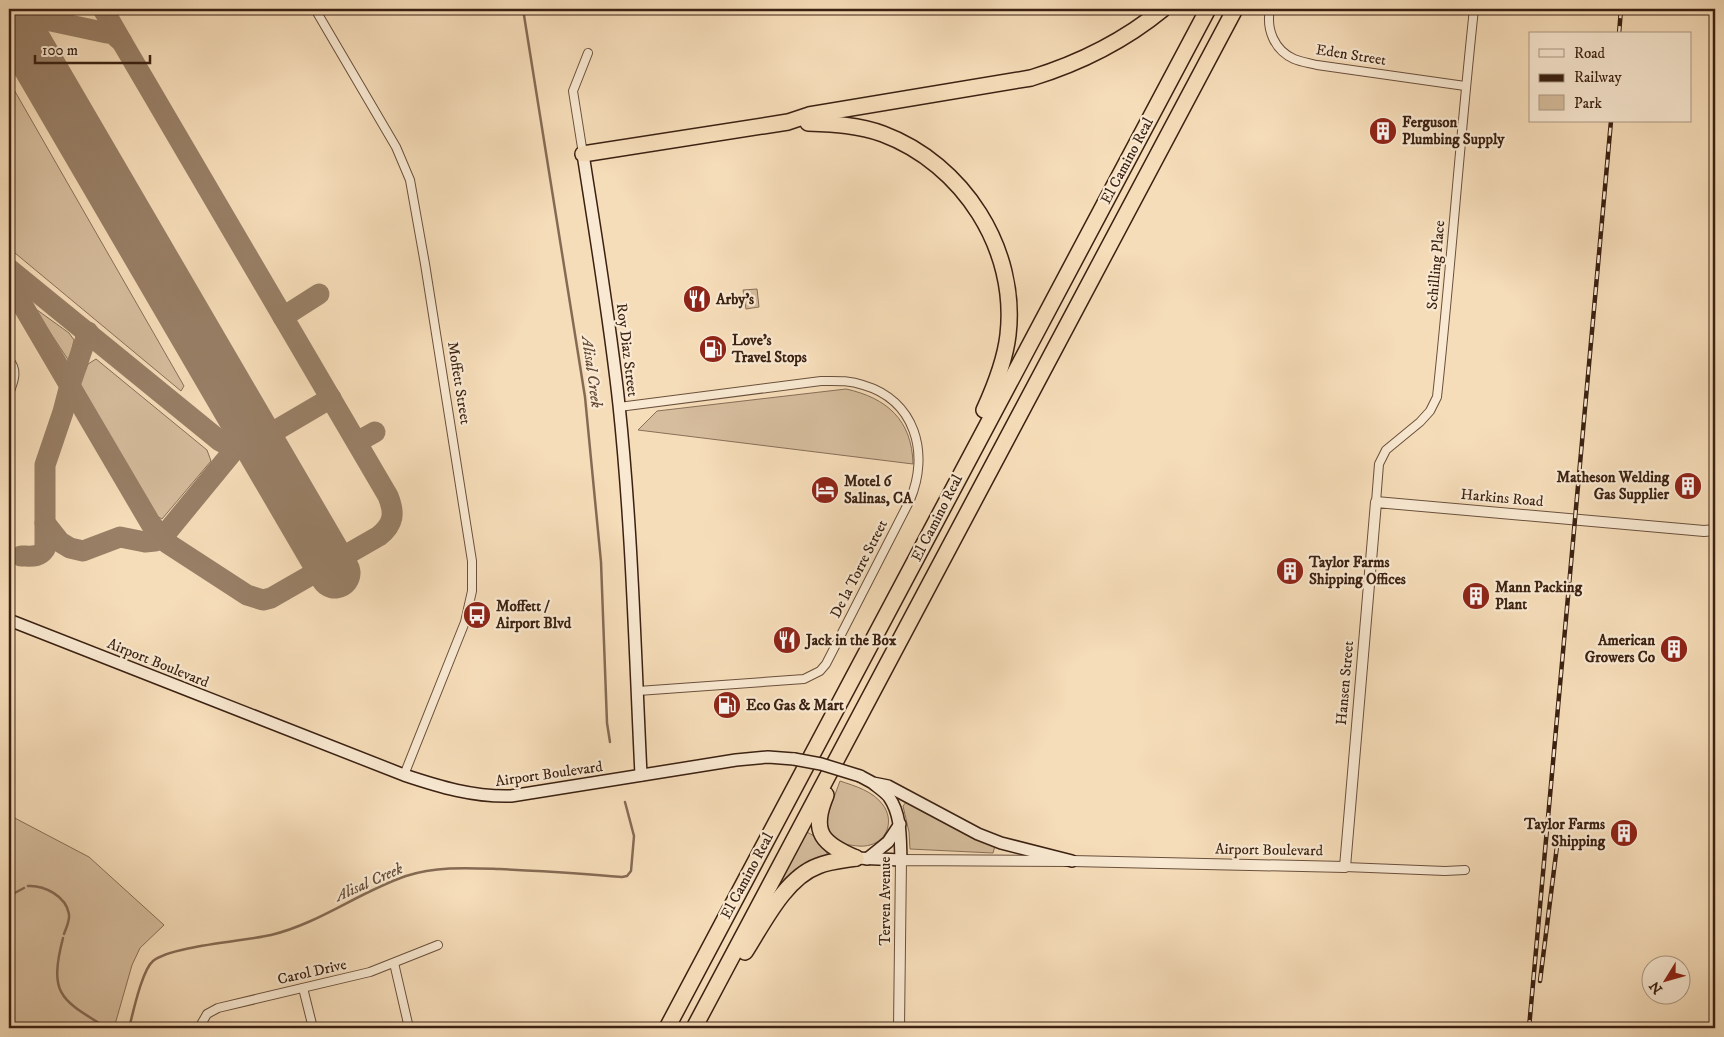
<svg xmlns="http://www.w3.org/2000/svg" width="1724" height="1037" viewBox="0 0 1724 1037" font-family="'IM FELL DW Pica',serif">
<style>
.green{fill:#d6bd9d;stroke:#886f58}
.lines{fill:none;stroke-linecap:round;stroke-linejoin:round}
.stream{stroke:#856b54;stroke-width:2.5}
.taxiway{stroke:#987f66;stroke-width:21}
.runway{stroke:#987f66;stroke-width:51}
.minor-casing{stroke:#6a503c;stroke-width:10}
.tertiary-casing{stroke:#6a503c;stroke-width:12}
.secondary-casing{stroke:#3b2112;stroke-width:14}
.motorway-casing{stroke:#3b2112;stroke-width:18}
.minor{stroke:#f9e9d2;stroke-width:8}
.tertiary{stroke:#f9e9d2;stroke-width:10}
.secondary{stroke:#f9e9d2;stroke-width:11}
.motorway{stroke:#f6ddb9;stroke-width:15}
.rail-casing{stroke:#3b2112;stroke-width:4.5}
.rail{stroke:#f9e9d2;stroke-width:2.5;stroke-dasharray:8;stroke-linecap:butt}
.secondary-bridge-casing{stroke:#3b2112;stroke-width:14;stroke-linecap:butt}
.secondary-bridge{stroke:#f9e9d2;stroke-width:11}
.labels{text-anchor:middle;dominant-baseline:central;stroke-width:4.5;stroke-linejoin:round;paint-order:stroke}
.street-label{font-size:15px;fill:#3b2112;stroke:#f9e9d2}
.poi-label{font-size:15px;font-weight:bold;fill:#3b2112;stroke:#f9e9d2;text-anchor:start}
.water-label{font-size:16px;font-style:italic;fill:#664c38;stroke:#f9e9d2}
</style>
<rect width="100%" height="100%" fill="#f6ddb9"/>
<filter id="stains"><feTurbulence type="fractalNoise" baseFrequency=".004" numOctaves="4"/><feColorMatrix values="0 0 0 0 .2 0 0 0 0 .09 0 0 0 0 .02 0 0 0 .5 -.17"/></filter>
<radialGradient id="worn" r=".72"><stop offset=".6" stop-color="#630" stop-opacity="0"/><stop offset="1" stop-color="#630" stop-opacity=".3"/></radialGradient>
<g class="green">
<polygon points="9,81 184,386 181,391 9,248"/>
<polygon points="757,289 759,307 746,309 743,290"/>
<polygon points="33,307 69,333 74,340 69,361"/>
<polygon points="96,359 207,450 211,461 162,519 155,515 80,384 88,364"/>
<path d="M 846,389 C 887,398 912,420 913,464 L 638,430 L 657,411 Z"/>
<path d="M 840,781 C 855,786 873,791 883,805 C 894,820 888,840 870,845 C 863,847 857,846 850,845 C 843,845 834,843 830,836 C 828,832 826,826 825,822 Z"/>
<polygon points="907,801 995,846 993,853 910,849 909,832 903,806"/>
<polygon points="9,815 89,857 164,925 140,948 132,965 114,1028 9,1028"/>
<path d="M 807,832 C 818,838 825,843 828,857 L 773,896 Z"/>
</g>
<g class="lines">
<g class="stream">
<polyline points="523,9 585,397 601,562 607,723 610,742"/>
<path d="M 28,886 C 44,885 66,896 69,914 C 70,921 66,928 64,934"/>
<polyline points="9,896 24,888"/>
<path d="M 63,938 C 48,996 62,1000 107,1028"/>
<path d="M 129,1028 C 133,1013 142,970 153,961 C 171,946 245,941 271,935 C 320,923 359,892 406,876 C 437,866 469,868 500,869 C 541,871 581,873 622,877 L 627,876 L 631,871 L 634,836 L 625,802"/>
</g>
<g class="taxiway">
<polyline points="103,9 122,42"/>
<path d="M 9,12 L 107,33 L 113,34 L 122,42 L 388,496 C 395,513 394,524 379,536 L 271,598 L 263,600 L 247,595 L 167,543 L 151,524 L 9,282"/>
<polyline points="9,269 220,441 235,449 246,448 331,398"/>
<polyline points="283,317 319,294"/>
<polyline points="357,442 375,432"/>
<polyline points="45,523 60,542 70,548 83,551 120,537 145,542 155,541 162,538 235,449"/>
<path d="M 21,556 C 31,556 39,558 45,549 L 45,465 L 63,412 L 70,385 L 88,332"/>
</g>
<polyline class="runway" points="9,14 335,573"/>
<defs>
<g id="minor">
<polyline points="315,9 396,147 410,180 425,264 472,561 472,591 465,622 404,775"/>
<path d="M 1270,9 C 1266,29 1274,50 1294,59 C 1301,62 1310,63 1317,65 L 1465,86"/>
<polyline points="583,154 573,91 588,53"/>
<path d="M 9,360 C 19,371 13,382 9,394"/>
<path d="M 619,407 L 821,381 C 835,381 849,380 863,385 C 915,400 930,453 910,500 L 826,664 L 820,671 L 804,679 L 638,691"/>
<path d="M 1376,502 L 1379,464 L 1386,450 L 1420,422 L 1430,411 L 1437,397 C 1451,268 1460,138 1474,9"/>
<polyline points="1345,867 1445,871 1465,870"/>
<polyline points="394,963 409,1028"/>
<polyline points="303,988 313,1028"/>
<polyline points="199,1028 207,1014 218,1008 370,972 438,945"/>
</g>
<polyline id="tertiary" points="899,1028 901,860 1072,861 1345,867 1376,502 1704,531 1715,530"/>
<g id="secondary">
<path d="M 583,154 C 596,238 610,321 619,405 C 632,528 635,652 641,775"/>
<path d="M 9,620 L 404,775 C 440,787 473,797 511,796 L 736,760 L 768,757 L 794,759"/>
<polyline points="860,776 873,783 888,786 978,834 1001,843 1072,861"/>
<path d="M 856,858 L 901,860 C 900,839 902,816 889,797 C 885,792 879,788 874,784"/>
<polyline points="867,859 888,842 900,824"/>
</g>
<g id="motorway">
<path d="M 808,123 C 834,124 859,125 883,134 C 963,164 1018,249 1008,335 C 1005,361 995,386 984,410"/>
<path d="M 583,154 L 788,122 L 809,115 L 1031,78 C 1080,63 1124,41 1163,9"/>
<path d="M 826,795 C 810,833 823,844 856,858"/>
<path d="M 745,952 C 763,924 785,878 818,866 C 829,861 844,860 856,858"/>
<polyline points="667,1028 1208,9"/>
<polyline points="694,1028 1235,9"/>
</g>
</defs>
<use href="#minor" class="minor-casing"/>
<use href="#tertiary" class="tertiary-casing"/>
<use href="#secondary" class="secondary-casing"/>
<use href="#motorway" class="motorway-casing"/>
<use href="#minor" class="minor"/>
<use href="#tertiary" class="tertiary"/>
<use href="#secondary" class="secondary"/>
<use href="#motorway" class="motorway"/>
<defs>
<g id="rail">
<polyline points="1619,34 1621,9"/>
<polyline points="1540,981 1557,846"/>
<polyline points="1529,1028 1611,121"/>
<polyline points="1710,1028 1715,1024"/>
</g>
</defs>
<use href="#rail" class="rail-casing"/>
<use href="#rail" class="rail"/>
<defs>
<polyline id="secondary-bridge" points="794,759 821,764 860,776"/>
</defs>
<use href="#secondary-bridge" class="secondary-bridge-casing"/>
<use href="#secondary-bridge" class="secondary-bridge"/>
</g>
<defs>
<symbol id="building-disc" viewBox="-11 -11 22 22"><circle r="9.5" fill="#8f2418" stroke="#f9e9d2"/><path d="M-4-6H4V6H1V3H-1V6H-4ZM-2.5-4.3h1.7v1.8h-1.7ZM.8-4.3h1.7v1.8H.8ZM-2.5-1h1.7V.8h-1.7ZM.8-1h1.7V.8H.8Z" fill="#fff"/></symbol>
<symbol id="restaurant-disc" viewBox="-11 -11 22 22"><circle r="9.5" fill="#8f2418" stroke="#f9e9d2"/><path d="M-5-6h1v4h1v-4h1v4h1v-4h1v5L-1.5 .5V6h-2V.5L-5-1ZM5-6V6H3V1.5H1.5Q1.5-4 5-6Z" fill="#fff"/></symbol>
<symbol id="fuel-disc" viewBox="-11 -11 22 22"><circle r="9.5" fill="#8f2418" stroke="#f9e9d2"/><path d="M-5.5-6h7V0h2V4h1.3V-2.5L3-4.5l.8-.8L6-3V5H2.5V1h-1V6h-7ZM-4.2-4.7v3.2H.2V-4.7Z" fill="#fff"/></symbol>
<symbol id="hotel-disc" viewBox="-11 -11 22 22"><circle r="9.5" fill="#8f2418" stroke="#f9e9d2"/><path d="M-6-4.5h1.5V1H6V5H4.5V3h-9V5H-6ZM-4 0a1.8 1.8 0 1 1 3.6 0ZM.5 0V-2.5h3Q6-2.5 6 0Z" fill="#fff"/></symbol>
<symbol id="bus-disc" viewBox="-11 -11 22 22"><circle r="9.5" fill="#8f2418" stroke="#f9e9d2"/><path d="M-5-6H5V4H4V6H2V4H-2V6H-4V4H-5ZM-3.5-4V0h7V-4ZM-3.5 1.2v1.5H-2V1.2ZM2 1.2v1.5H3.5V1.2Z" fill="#fff"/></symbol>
</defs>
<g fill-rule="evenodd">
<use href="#building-disc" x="1367" y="115" width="32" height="32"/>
<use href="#restaurant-disc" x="681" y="283" width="32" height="32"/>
<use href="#fuel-disc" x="697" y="333" width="32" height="32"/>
<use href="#building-disc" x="1672" y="470" width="32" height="32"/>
<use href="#hotel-disc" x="809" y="474" width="32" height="32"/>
<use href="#building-disc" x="1274" y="555" width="32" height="32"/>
<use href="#building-disc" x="1460" y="580" width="32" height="32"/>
<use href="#bus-disc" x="461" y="599" width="32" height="32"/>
<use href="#restaurant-disc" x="771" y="624" width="32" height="32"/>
<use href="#building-disc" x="1658" y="633" width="32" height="32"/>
<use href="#fuel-disc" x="711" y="689" width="32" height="32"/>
<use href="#building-disc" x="1608" y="817" width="32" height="32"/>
</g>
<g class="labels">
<g class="street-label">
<text transform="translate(1351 55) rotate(9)">Eden Street</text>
<text transform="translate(1127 161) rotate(-62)">El Camino Real</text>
<text transform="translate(1436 265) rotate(-85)">Schilling Place</text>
<text transform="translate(627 350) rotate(83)">Roy Diaz Street</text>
<text transform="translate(459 383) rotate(81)">Moffett Street</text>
<text transform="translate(1502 498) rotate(5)">Harkins Road</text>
<text transform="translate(937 518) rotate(-63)">El Camino Real</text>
<text transform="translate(859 569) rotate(-63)">De la Torre Street</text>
<text transform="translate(158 663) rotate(22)">Airport Boulevard</text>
<text transform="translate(1345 683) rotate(-85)">Hansen Street</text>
<text transform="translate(549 774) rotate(-8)">Airport Boulevard</text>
<text transform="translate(1269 850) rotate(1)">Airport Boulevard</text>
<text transform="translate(747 876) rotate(-62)">El Camino Real</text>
<text transform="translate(885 901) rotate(-90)">Terven Avenue</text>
<text transform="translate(312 972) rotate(-13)">Carol Drive</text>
</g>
<g class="poi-label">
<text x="1402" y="122">Ferguson<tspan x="1402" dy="17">Plumbing Supply</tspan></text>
<text x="716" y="299">Arby's</text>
<text x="732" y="340">Love's<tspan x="732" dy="17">Travel Stops</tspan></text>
<text x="1669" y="477" text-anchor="end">Matheson Welding<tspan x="1669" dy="17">Gas Supplier</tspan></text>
<text x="844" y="481">Motel 6<tspan x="844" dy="17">Salinas, CA</tspan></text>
<text x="1309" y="562">Taylor Farms<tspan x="1309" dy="17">Shipping Offices</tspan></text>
<text x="1495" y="587">Mann Packing<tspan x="1495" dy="17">Plant</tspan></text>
<text x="496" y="606">Moffett /<tspan x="496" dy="17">Airport Blvd</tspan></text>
<text x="806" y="640">Jack in the Box</text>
<text x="1655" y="640" text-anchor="end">American<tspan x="1655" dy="17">Growers Co</tspan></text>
<text x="746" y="705">Eco Gas &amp; Mart</text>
<text x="1605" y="824" text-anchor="end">Taylor Farms<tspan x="1605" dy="17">Shipping</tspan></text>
</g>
<g class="water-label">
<text transform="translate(592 372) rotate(82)">Alisal Creek</text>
<text transform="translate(369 882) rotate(-24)">Alisal Creek</text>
</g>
</g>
<rect width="1724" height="1037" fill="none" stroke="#f6ddb9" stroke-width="30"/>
<rect x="10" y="10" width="1704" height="1017" fill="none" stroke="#3b2112" stroke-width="2.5"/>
<rect x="15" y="15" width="1694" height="1007" fill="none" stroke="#3b2112"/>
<rect x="1529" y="32" width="162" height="90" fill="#f9e9d2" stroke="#ad9985"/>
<rect x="1539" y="49" width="25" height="8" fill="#f9e9d2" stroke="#ad9985"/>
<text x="1574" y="58" font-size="15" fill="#3b2112">Road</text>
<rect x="1539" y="74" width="25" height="8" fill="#3b2112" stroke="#ad9985"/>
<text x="1574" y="82" font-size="15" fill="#3b2112">Railway</text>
<rect x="1539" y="95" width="25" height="15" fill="#d6bd9d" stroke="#ad9985"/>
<text x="1574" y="108" font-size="15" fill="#3b2112">Park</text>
<g transform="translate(1666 980) rotate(233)"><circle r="24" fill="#f9e9d2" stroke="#ad9985"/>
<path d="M0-4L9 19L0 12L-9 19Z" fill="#8f2418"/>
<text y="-8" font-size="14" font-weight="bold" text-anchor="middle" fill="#3b2112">N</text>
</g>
<path d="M35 55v8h115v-8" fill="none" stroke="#3b2112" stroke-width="2.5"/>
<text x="42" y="55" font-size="15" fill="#3b2112" stroke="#f9e9d2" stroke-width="4" paint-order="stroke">100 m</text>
<rect width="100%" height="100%" filter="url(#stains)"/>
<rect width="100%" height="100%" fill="url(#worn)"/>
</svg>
